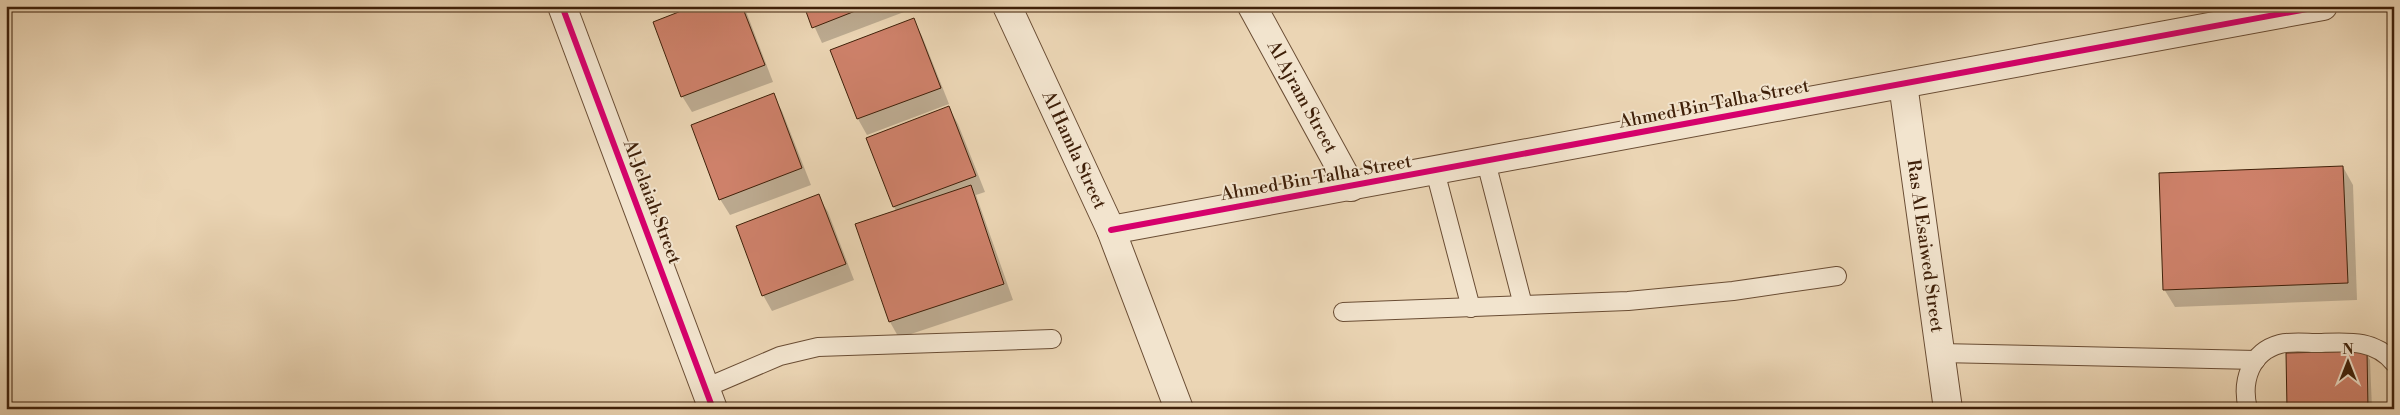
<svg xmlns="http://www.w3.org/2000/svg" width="2400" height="415" viewBox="0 0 2400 415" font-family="'Libre Bodoni',serif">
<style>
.shadow{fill:#0003}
.building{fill:#ce816a;stroke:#3f2009}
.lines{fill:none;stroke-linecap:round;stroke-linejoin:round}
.lane-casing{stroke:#6a4d34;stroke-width:20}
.street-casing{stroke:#6a4d34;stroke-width:30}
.lane{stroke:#f2e4ce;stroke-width:18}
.street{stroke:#f2e4ce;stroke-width:28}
.cycleway-casing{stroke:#f2e4ce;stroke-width:9}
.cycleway{stroke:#d6006c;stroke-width:6}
.labels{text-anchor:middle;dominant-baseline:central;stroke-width:4;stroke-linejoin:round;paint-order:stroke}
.street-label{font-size:18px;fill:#3f2009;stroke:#f2e4ce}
</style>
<rect width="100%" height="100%" fill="#ebd5b4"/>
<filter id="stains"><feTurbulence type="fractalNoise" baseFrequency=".004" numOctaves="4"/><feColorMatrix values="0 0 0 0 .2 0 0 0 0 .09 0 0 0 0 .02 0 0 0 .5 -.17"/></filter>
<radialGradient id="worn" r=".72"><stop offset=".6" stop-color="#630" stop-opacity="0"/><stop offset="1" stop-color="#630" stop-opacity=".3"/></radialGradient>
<g class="shadow">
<polygon points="646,6 666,6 650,12"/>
<polygon points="697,6 744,6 773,82 692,112 682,96"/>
<polygon points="805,6 901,6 904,12 822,43"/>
<polygon points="913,20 922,36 949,104 867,135 858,119 831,50"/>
<polygon points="773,95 782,111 811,185 730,215 720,199"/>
<polygon points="949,108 958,124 985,192 976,195 1013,300 899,338 890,322 857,224 896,211 894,207"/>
<polygon points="2343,167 2353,185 2357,300 2175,307 2164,289"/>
<polygon points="818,196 828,212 854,280 772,311 763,295"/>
<polygon points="2366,353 2370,360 2372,409 2289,409"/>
</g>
<g class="building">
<polygon points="694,6 742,6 765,65 681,97 653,22"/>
<polygon points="804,6 868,6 812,28"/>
<polygon points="914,18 941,88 857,119 830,50"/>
<polygon points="774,93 802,168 719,200 691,125"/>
<polygon points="949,106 976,176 893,207 866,138"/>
<polygon points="2343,166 2348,283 2163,290 2159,173"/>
<polygon points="971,185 1004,284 889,322 855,224"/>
<polygon points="819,194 846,264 762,296 736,226"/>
<polygon points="2367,351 2368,409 2287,409 2286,353"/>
</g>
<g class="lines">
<defs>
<g id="lane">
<polyline points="1486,162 1523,305"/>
<polyline points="1435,171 1471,308"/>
<polyline points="1343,312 1628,301 1733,291 1837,276"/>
<polyline points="1940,353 2256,360"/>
<polyline points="705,388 780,356 818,347 1052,339"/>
<path d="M 2248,409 C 2241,382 2250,352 2280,344 C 2292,341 2307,343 2319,343 C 2347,342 2375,339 2394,363"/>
</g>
<g id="street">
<polyline points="562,6 713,409"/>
<polyline points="1007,6 1111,230 1179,409"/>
<polyline points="1252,6 1351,187"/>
<polyline points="1903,84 1948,409"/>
<polyline points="1111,230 2323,6"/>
</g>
</defs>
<use href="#lane" class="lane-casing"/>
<use href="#street" class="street-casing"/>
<use href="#lane" class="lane"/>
<use href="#street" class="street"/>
<defs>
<g id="cycleway">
<polyline points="562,6 713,409"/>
<polyline points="1111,230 2323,6"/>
</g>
</defs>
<use href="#cycleway" class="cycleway-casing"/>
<use href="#cycleway" class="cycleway"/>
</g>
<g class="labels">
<g class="street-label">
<text transform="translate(1302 97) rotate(61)">Al Ajram Street</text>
<text transform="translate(1714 104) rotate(-11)">Ahmed Bin Talha Street</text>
<text transform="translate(1074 150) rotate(65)">Al Hamla Street</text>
<text transform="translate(1316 178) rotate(-10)">Ahmed Bin Talha Street</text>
<text transform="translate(652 202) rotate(69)">Al Jelaiah Street</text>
<text transform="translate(1925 246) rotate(82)">Ras Al Esaiwed Street</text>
</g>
</g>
<rect width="2400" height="415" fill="none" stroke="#ebd5b4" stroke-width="25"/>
<rect x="8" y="8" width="2385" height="400" fill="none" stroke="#3f2009" stroke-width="2.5"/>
<rect x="12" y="12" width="2375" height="390" fill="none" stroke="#3f2009"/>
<g transform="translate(2348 362)" stroke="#f2e4ce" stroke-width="4" paint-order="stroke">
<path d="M0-4L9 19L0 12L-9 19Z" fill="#3f2009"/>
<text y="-8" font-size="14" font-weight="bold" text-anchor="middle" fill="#3f2009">N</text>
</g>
<rect width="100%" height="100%" filter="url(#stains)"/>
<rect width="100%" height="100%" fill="url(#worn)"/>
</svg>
